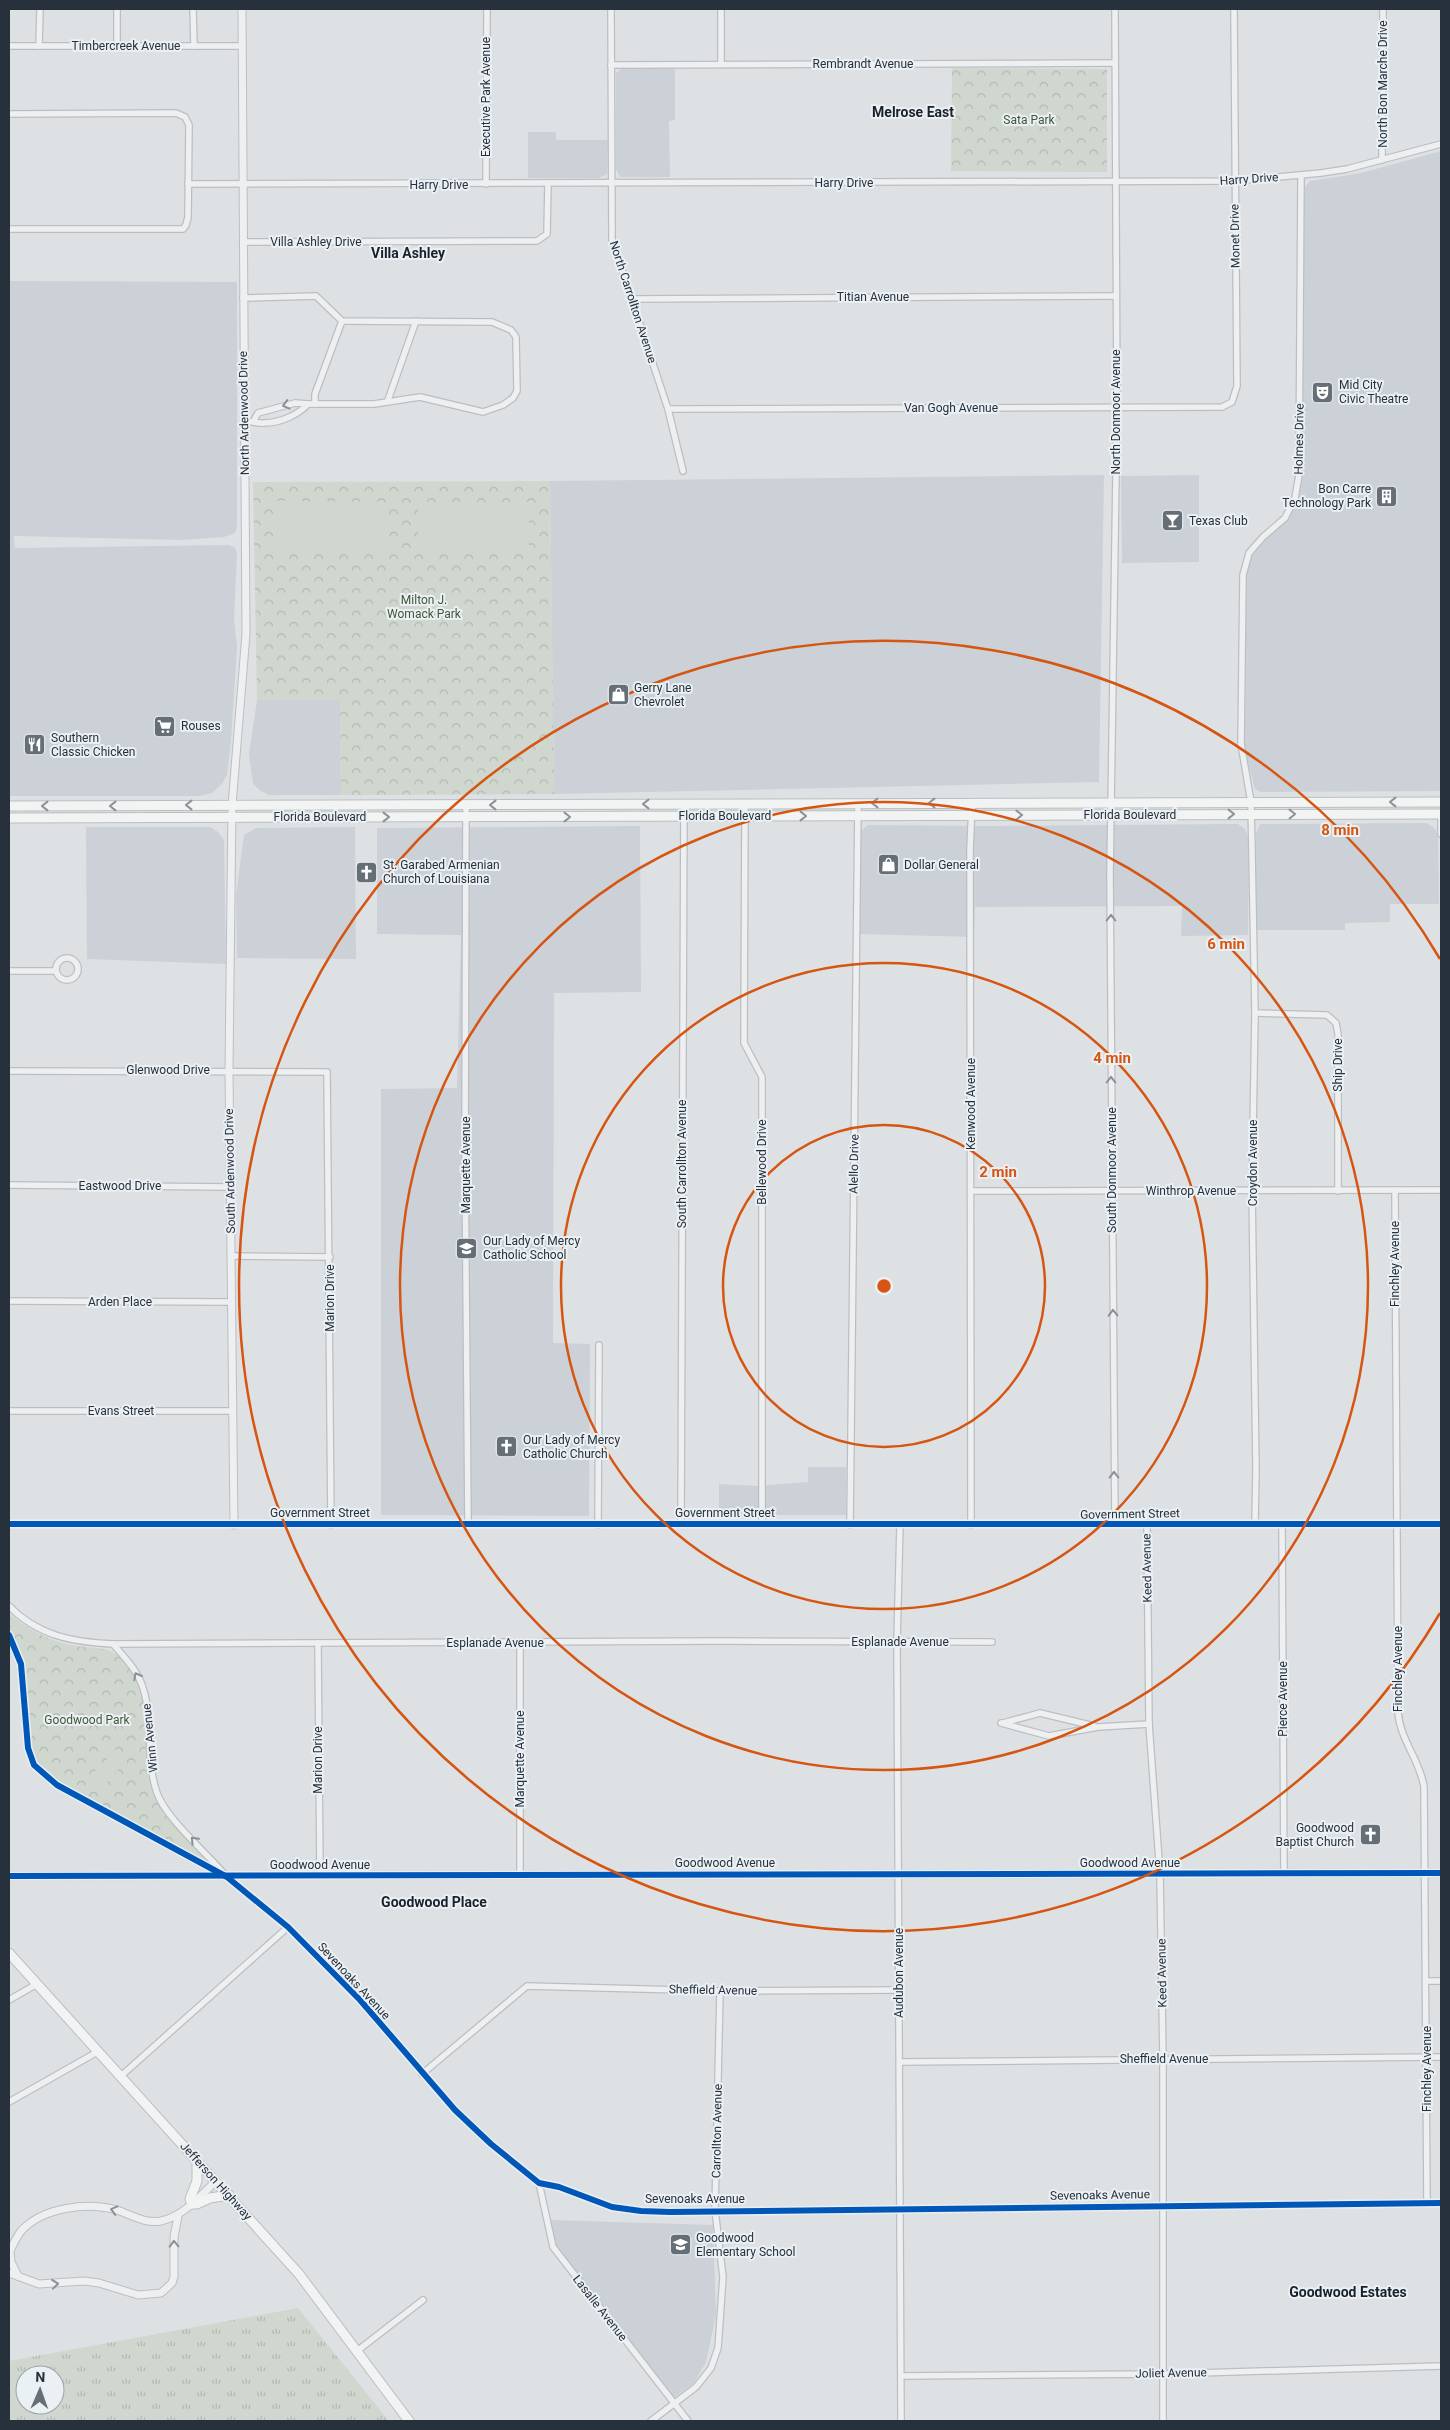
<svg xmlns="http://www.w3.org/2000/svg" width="1450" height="2430" viewBox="0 0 1450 2430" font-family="Roboto,sans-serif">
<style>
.built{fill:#ccd1d7}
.grass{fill:url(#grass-tufts);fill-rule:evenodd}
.park{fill:url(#park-crowns)}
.pitch{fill:#d0d7cf}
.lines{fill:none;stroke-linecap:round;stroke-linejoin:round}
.minor-casing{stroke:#bcbfc2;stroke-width:8}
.tertiary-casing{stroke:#bcbfc2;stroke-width:9}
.primary-casing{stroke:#bbbec1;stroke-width:11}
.minor{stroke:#edeff0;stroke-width:5.5}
.tertiary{stroke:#edeff0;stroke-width:7}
.secondary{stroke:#bcc1c3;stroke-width:8}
.primary{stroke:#f2f4f4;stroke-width:9}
.cycleway-casing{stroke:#ebf0f4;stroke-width:9}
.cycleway{stroke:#0057b8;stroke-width:6}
.oneway{stroke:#8a9096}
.oneway2{stroke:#8c9298}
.ring{fill:none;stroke:#d55511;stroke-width:2.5}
.labels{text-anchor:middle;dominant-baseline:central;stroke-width:4;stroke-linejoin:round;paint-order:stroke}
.street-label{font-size:12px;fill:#26313b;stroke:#ebf0f4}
.park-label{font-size:12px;fill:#3f5734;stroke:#ebf0f4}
.poi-label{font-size:12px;fill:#26313b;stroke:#ebf0f4;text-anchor:start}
.neighbourhood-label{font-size:14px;font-weight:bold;fill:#19222c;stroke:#ebf0f4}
.centre{fill:#d55511;stroke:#ebf0f4;stroke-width:2.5}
.ring-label{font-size:15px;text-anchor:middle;font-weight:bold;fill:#d55511;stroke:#ebf0f4;stroke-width:4;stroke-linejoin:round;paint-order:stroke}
</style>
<defs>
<pattern id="grass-tufts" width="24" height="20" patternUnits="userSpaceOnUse" patternTransform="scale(1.25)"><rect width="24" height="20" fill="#d0d7cf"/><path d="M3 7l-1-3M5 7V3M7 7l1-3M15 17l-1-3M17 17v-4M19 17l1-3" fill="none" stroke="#b2b9b3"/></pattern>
<pattern id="park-crowns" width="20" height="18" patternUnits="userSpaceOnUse" patternTransform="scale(1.25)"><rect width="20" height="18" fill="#d0d7cf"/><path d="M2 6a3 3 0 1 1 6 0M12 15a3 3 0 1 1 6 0" fill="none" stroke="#b2b9b3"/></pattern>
</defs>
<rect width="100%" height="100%" fill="#dee1e4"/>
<g class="built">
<polygon points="675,67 675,120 669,121 670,177 620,177 616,169 616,73 623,68"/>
<polygon points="528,132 556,132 556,140 608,140 607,174 599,178 528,178"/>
<polygon points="1441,151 1441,791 1261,792 1255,789 1245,750 1246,576 1251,557 1285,518 1295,498 1299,475 1300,294 1305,187 1310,181 1361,173"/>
<polygon points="9,281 237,282 237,527 235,533 224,537 181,540 14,536 15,548 229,545 235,548 237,553 234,620 237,646 231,741 227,775 222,784 212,793 199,796 9,796"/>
<polygon points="1104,475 1099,782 554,794 550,481"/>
<polygon points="1199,475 1199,562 1122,563 1121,476"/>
<polygon points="257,700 340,700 341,795 269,795 261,791 253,784 249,754"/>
<polygon points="1426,823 1434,828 1438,834 1439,904 1390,904 1390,922 1345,923 1345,930 1256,930 1256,834 1260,824"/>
<polygon points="1238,824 1245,829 1249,839 1248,935 1181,936 1182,906 975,907 974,937 859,934 861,831 868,825 979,826"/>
<polygon points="640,826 641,992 554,993 553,1343 590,1344 589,1516 381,1515 381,1089 457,1088 461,935 377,934 377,828"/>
<polygon points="86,827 211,827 218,832 224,840 226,964 87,959"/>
<polygon points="355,827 356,959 237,958 236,895 244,835 256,828"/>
<polygon points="808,1467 846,1467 846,1515 719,1515 719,1484 757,1486 808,1482"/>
<polygon points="551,2220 713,2225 716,2315 706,2362 694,2383 673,2398 556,2246"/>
</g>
<path class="grass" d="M 298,2308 L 389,2421 L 9,2421 L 9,2361 ZM 25,2375 L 55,2375 L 55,2405 L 25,2405 Z"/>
<g class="park">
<polygon points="952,68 1107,69 1107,172 951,171"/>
<polygon points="550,481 554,794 341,795 340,700 257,700 253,482"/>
<path d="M 9,1613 C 26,1629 49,1641 72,1645 C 96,1650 109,1643 127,1664 C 158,1700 138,1751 154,1792 C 165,1820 188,1838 209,1858 L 211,1866 L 59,1783 L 39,1767 L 31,1750 L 24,1669 L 20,1654 L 9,1630 Z"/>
</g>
<g class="pitch">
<polygon points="277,501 388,502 388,551 277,551"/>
<polygon points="418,502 529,502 529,552 418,551"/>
<polygon points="116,1749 128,1759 101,1789 89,1778"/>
</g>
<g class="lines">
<defs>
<g id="minor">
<polyline points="117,9 117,46"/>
<polyline points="193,9 194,46"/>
<polyline points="611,9 612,240 668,409 683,471"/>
<polyline points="9,46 242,46"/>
<polyline points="39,46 40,9"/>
<polyline points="721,64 721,9"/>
<polyline points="611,65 1115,63"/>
<polyline points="9,114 176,113 185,117 189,125 188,217 186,225 183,229 9,229"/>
<polyline points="1382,160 1383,9"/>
<polyline points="188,184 1235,181 1321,173 1347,169 1441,144"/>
<polyline points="486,184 487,9"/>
<polyline points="243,242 537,241 547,234 548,184"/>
<polyline points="243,298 316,296 342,321 492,322 511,330 516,337 517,391 513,398 503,405 483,412 420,397 374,404 308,404"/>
<polyline points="631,299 1116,296"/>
<polyline points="388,400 416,321"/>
<polyline points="315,404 315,394 342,321"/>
<polyline points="668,409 1222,407 1232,402 1237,386 1234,9"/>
<path d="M 244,422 C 251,420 257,424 264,423 C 280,423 298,415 308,404 L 295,403 L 258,413 L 254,420"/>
<polyline points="745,804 744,1043 762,1077 762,1524"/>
<polyline points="466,805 465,1151 468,1524"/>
<polyline points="1441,814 1441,834"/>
<circle cx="67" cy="969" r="11"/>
<polyline points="9,971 55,971"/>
<polyline points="1255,1013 1327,1015 1336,1023 1338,1034 1338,1191"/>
<polyline points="9,1071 327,1072 331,1525"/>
<polyline points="9,1185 230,1187"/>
<path d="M 1395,1190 L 1398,1712 C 1400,1740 1420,1760 1424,1787 L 1427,2203"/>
<polyline points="971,1191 1441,1190"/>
<polyline points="231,1256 330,1257"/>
<polyline points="9,1301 231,1302"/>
<polyline points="9,1411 232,1411"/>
<polyline points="681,1524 684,804"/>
<polyline points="1115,1524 1110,874 1117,408 1115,9"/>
<polyline points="1147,1524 1149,1724 1160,1874 1163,2059 1163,2421"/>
<polyline points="1255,1524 1256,1468 1252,1191 1255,1013 1251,802 1241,744 1243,575 1249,553 1263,537 1285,518 1295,498 1299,475 1301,175"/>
<polyline points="1282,1524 1284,1874"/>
<polyline points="598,1525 599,1345"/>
<polyline points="850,1525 858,803"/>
<polyline points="900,1525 897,1641 901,2421"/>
<polyline points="971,1525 970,850 972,803"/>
<path d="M 9,1606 C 38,1636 73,1642 113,1644 L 719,1641 L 992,1642"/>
<polyline points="9,1635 21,1664 28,1748 34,1765 57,1785 227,1877 288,1927 360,2000 455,2110 491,2144 539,2183 559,2187 612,2207 641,2211 670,2212 1441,2203"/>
<polyline points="318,1643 320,1876"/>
<polyline points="520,1643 520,1875"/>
<path d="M 113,1644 C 125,1658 138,1671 143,1688 C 154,1722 145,1759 157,1793 C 167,1820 206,1852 225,1875"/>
<polyline points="1001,1723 1049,1736 1098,1727 1149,1724"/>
<polyline points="1003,1723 1040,1713 1094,1726"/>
<polyline points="1427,1981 1441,1981"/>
<polyline points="9,2000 37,1984"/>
<polyline points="900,2062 1441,2057"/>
<polyline points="422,2074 527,1986 720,1991 899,1990"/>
<polyline points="121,2076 288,1927"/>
<polyline points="9,2102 99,2051"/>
<polyline points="539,2183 553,2247 688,2421"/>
<polyline points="357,2351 423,2300"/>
<polyline points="901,2376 1163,2374 1441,2366"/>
<polyline points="651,2421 696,2387 711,2368 718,2348 723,2277 715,2210 720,1991"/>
</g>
<g id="tertiary">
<polyline points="234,1525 229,1070 232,805 246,634 242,9"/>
<polyline points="9,1876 1441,1873"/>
<polyline points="10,2251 11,2262 18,2276"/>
<path d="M 9,2253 C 13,2245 16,2237 22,2230 C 44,2207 87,2202 117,2210 C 131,2215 146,2224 161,2221 C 184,2216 200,2196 216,2181"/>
<polyline points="9,2273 39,2284 84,2281 99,2283 138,2295 161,2293 172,2283 174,2277 174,2237 178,2216"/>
</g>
<g id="primary">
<polyline points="9,806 1441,802"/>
<polyline points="9,818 1441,814"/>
<polyline points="9,1953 299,2274 409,2421"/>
<polyline points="197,2161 197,2181 190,2199 192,2204 197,2204 210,2198 229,2195"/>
</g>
</defs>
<use href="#minor" class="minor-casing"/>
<use href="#tertiary" class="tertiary-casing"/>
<use href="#primary" class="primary-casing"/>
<use href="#minor" class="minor"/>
<use href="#tertiary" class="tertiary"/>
<polyline class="secondary" points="9,1524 1441,1524"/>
<use href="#primary" class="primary"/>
<defs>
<g id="cycleway">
<polyline points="9,1524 1441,1524"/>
<polyline points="9,1635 21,1664 28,1748 34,1765 57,1785 227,1877 288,1927 360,2000 455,2110 491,2144 539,2183 559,2187 612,2207 641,2211 670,2212 1441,2203"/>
<polyline points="9,1876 1441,1873"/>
</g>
</defs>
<use href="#cycleway" class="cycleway-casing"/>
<use href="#cycleway" class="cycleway"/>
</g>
<defs><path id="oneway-chevron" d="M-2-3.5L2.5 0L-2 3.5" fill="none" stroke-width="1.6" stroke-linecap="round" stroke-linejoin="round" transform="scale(1.25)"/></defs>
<g class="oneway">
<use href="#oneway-chevron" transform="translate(286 405) rotate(165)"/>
<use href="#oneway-chevron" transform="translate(1111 918) rotate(-90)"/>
<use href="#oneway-chevron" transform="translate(1111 1080) rotate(-90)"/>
<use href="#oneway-chevron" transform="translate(1113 1313) rotate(-91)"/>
<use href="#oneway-chevron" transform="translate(1114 1475) rotate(-90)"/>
<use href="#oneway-chevron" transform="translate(137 1676) rotate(-118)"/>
<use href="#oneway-chevron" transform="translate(194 1840) rotate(-134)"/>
<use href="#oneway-chevron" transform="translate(114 2210) rotate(-165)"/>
<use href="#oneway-chevron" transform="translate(174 2244) rotate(-92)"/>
<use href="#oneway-chevron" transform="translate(55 2284) rotate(-6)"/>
</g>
<g class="oneway2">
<use href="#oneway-chevron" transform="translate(1393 802) rotate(180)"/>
<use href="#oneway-chevron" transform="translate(875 803) rotate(180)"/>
<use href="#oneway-chevron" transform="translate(932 803) rotate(180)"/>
<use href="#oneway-chevron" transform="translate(646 804) rotate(180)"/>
<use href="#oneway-chevron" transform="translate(189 805) rotate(180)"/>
<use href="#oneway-chevron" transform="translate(493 805) rotate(180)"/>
<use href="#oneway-chevron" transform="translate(45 806) rotate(180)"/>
<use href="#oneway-chevron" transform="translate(113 806) rotate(180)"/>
<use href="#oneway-chevron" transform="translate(1231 814)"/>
<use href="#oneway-chevron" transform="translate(1292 814) rotate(-1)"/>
<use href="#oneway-chevron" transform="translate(1019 815) rotate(-1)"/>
<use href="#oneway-chevron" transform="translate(803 816)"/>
<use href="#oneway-chevron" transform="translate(386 817)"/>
<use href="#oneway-chevron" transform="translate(567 817)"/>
</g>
<g class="ring">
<circle cx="884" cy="1286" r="161"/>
<circle cx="884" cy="1286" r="323"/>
<circle cx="884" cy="1286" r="484"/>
<path d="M1440 1613A645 645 0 1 1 1440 959"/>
</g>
<defs>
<symbol id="theatre-square" viewBox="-11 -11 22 22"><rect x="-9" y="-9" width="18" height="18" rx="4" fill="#666f76" stroke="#ebf0f4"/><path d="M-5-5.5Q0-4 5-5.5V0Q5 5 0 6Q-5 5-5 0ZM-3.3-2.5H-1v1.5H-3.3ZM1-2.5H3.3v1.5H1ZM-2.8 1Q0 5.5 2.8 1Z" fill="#fff"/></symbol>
<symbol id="building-square" viewBox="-11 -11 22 22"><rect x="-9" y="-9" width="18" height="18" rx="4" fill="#666f76" stroke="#ebf0f4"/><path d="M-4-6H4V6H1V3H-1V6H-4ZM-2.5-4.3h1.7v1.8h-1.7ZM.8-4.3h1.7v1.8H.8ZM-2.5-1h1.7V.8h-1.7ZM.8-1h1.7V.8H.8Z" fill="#fff"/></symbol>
<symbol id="bar-square" viewBox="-11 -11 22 22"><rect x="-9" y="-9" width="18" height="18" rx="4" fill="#666f76" stroke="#ebf0f4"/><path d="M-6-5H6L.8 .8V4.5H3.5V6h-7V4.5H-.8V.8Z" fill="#fff"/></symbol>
<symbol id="shop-square" viewBox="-11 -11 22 22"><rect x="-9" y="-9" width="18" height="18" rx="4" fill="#666f76" stroke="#ebf0f4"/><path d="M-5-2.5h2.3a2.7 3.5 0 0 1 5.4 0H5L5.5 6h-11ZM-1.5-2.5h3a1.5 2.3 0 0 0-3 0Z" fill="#fff"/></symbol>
<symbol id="supermarket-square" viewBox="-11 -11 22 22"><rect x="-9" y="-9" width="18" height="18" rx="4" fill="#666f76" stroke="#ebf0f4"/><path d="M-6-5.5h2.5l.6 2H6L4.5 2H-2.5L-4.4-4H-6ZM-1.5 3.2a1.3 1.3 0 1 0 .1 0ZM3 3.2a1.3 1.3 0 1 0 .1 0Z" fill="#fff"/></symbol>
<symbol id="restaurant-square" viewBox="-11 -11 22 22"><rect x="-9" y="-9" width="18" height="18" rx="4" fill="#666f76" stroke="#ebf0f4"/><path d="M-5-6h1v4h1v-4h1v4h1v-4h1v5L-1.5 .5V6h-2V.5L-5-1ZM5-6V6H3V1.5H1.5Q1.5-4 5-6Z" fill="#fff"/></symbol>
<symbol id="church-square" viewBox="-11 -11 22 22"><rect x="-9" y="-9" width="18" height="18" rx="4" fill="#666f76" stroke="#ebf0f4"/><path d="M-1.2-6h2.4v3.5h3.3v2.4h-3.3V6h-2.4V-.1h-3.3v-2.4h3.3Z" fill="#fff"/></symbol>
<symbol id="school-square" viewBox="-11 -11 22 22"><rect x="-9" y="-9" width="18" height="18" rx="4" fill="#666f76" stroke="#ebf0f4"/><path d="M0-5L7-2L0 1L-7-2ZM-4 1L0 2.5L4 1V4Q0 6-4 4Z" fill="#fff"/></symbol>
</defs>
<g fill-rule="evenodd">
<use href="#theatre-square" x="1310" y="380" width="25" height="25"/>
<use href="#building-square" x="1374" y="484" width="25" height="25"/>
<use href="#bar-square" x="1160" y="508" width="25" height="25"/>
<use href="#shop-square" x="606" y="682" width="25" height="25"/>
<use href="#supermarket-square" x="152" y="714" width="25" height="25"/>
<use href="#restaurant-square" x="22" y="732" width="25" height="25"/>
<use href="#shop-square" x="876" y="852" width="25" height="25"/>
<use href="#church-square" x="354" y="860" width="25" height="25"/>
<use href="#school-square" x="454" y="1236" width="25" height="25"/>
<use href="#church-square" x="494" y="1434" width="25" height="25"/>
<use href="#church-square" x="1358" y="1822" width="25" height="25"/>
<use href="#school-square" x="668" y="2232" width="25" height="25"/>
</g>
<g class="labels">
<g class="street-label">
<text x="126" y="46">Timbercreek Avenue</text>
<text x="863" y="64">Rembrandt Avenue</text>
<text transform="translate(1383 84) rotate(-90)">North Bon Marche Drive</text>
<text transform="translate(486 97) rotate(-90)">Executive Park Avenue</text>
<text transform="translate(1249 179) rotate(-4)">Harry Drive</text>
<text x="844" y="183">Harry Drive</text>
<text x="439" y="185">Harry Drive</text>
<text transform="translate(1235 236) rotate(-91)">Monet Drive</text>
<text x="316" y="242">Villa Ashley Drive</text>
<text x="873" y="297">Titian Avenue</text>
<text transform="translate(633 302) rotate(72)">North Carrollton Avenue</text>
<text x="951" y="408">Van Gogh Avenue</text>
<text transform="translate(1116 412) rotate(-90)">North Donmoor Avenue</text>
<text transform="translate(244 413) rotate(-91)">North Ardenwood Drive</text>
<text transform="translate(1299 439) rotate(-89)">Holmes Drive</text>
<text x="1130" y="815">Florida Boulevard</text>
<text x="725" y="816">Florida Boulevard</text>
<text x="320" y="817">Florida Boulevard</text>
<text transform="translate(1338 1065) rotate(-90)">Ship Drive</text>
<text x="168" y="1070">Glenwood Drive</text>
<text transform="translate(971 1104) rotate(-90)">Kenwood Avenue</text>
<text transform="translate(762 1162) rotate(-90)">Bellewood Drive</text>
<text transform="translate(1253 1163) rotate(-90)">Croydon Avenue</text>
<text transform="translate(682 1164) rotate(-90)">South Carrollton Avenue</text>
<text transform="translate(854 1164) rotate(-89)">Alello Drive</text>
<text transform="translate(466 1165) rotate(-90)">Marquette Avenue</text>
<text transform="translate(1112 1170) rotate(-90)">South Donmoor Avenue</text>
<text transform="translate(230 1171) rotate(-91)">South Ardenwood Drive</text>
<text x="120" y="1186">Eastwood Drive</text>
<text x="1191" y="1191">Winthrop Avenue</text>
<text transform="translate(1395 1264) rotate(-90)">Finchley Avenue</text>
<text transform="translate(330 1298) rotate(-90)">Marion Drive</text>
<text x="120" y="1302">Arden Place</text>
<text x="121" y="1411">Evans Street</text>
<text x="320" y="1513">Government Street</text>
<text x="725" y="1513">Government Street</text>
<text transform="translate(1130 1514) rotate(-1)">Government Street</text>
<text transform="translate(1147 1568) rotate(-91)">Keed Avenue</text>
<text x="900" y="1642">Esplanade Avenue</text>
<text x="495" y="1643">Esplanade Avenue</text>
<text transform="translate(1398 1669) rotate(-90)">Finchley Avenue</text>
<text transform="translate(1283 1699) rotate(-90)">Pierce Avenue</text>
<text transform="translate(150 1738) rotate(-96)">Winn Avenue</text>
<text transform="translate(520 1759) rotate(-90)">Marquette Avenue</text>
<text transform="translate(318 1760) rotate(-90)">Marion Drive</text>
<text x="725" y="1863">Goodwood Avenue</text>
<text x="1130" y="1863">Goodwood Avenue</text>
<text x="320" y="1865">Goodwood Avenue</text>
<text transform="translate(899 1973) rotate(-90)">Audubon Avenue</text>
<text transform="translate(1162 1973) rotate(-91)">Keed Avenue</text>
<text transform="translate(354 1981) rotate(47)">Sevenoaks Avenue</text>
<text transform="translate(713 1990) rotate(1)">Sheffield Avenue</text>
<text x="1164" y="2059">Sheffield Avenue</text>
<text transform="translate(1427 2069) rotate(-90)">Finchley Avenue</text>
<text transform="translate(717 2131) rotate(-89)">Carrollton Avenue</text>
<text transform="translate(216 2181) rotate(48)">Jefferson Highway</text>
<text transform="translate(1100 2195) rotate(-1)">Sevenoaks Avenue</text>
<text x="695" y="2199">Sevenoaks Avenue</text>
<text transform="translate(600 2308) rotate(52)">Lasalle Avenue</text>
<text transform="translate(1171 2373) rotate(-1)">Joliet Avenue</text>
</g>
<g class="park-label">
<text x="1029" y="120">Sata Park</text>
<text x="424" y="600">Milton J.<tspan x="424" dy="14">Womack Park</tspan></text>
<text x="87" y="1720">Goodwood Park</text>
</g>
<g class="poi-label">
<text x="1339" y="385">Mid City<tspan x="1339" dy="14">Civic Theatre</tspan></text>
<text x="1371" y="489" text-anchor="end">Bon Carre<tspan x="1371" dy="14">Technology Park</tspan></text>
<text x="1189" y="521">Texas Club</text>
<text x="634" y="688">Gerry Lane<tspan x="634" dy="14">Chevrolet</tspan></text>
<text x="181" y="726">Rouses</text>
<text x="51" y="738">Southern<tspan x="51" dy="14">Classic Chicken</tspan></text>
<text x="383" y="865">St. Garabed Armenian<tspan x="383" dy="14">Church of Louisiana</tspan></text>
<text x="904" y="865">Dollar General</text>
<text x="483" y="1241">Our Lady of Mercy<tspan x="483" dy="14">Catholic School</tspan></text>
<text x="523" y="1440">Our Lady of Mercy<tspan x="523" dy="14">Catholic Church</tspan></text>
<text x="1354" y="1828" text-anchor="end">Goodwood<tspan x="1354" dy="14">Baptist Church</tspan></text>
<text x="696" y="2238">Goodwood<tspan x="696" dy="14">Elementary School</tspan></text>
</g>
<g class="neighbourhood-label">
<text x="913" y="112">Melrose East</text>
<text x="408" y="253">Villa Ashley</text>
<text x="434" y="1902">Goodwood Place</text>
<text x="1348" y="2292">Goodwood Estates</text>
</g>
</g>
<circle cx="884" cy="1286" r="8" class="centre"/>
<g class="ring-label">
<text x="1340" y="835">8 min</text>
<text x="1226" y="949">6 min</text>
<text x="1112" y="1063">4 min</text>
<text x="998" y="1177">2 min</text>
</g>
<rect width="1450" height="2430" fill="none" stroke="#26313b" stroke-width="20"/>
<g transform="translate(40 2390) rotate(2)"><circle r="24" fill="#ebf0f4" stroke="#9ca4aa"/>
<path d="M0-4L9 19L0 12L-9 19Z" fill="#666f76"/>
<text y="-8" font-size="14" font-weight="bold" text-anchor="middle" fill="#26313b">N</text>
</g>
</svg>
